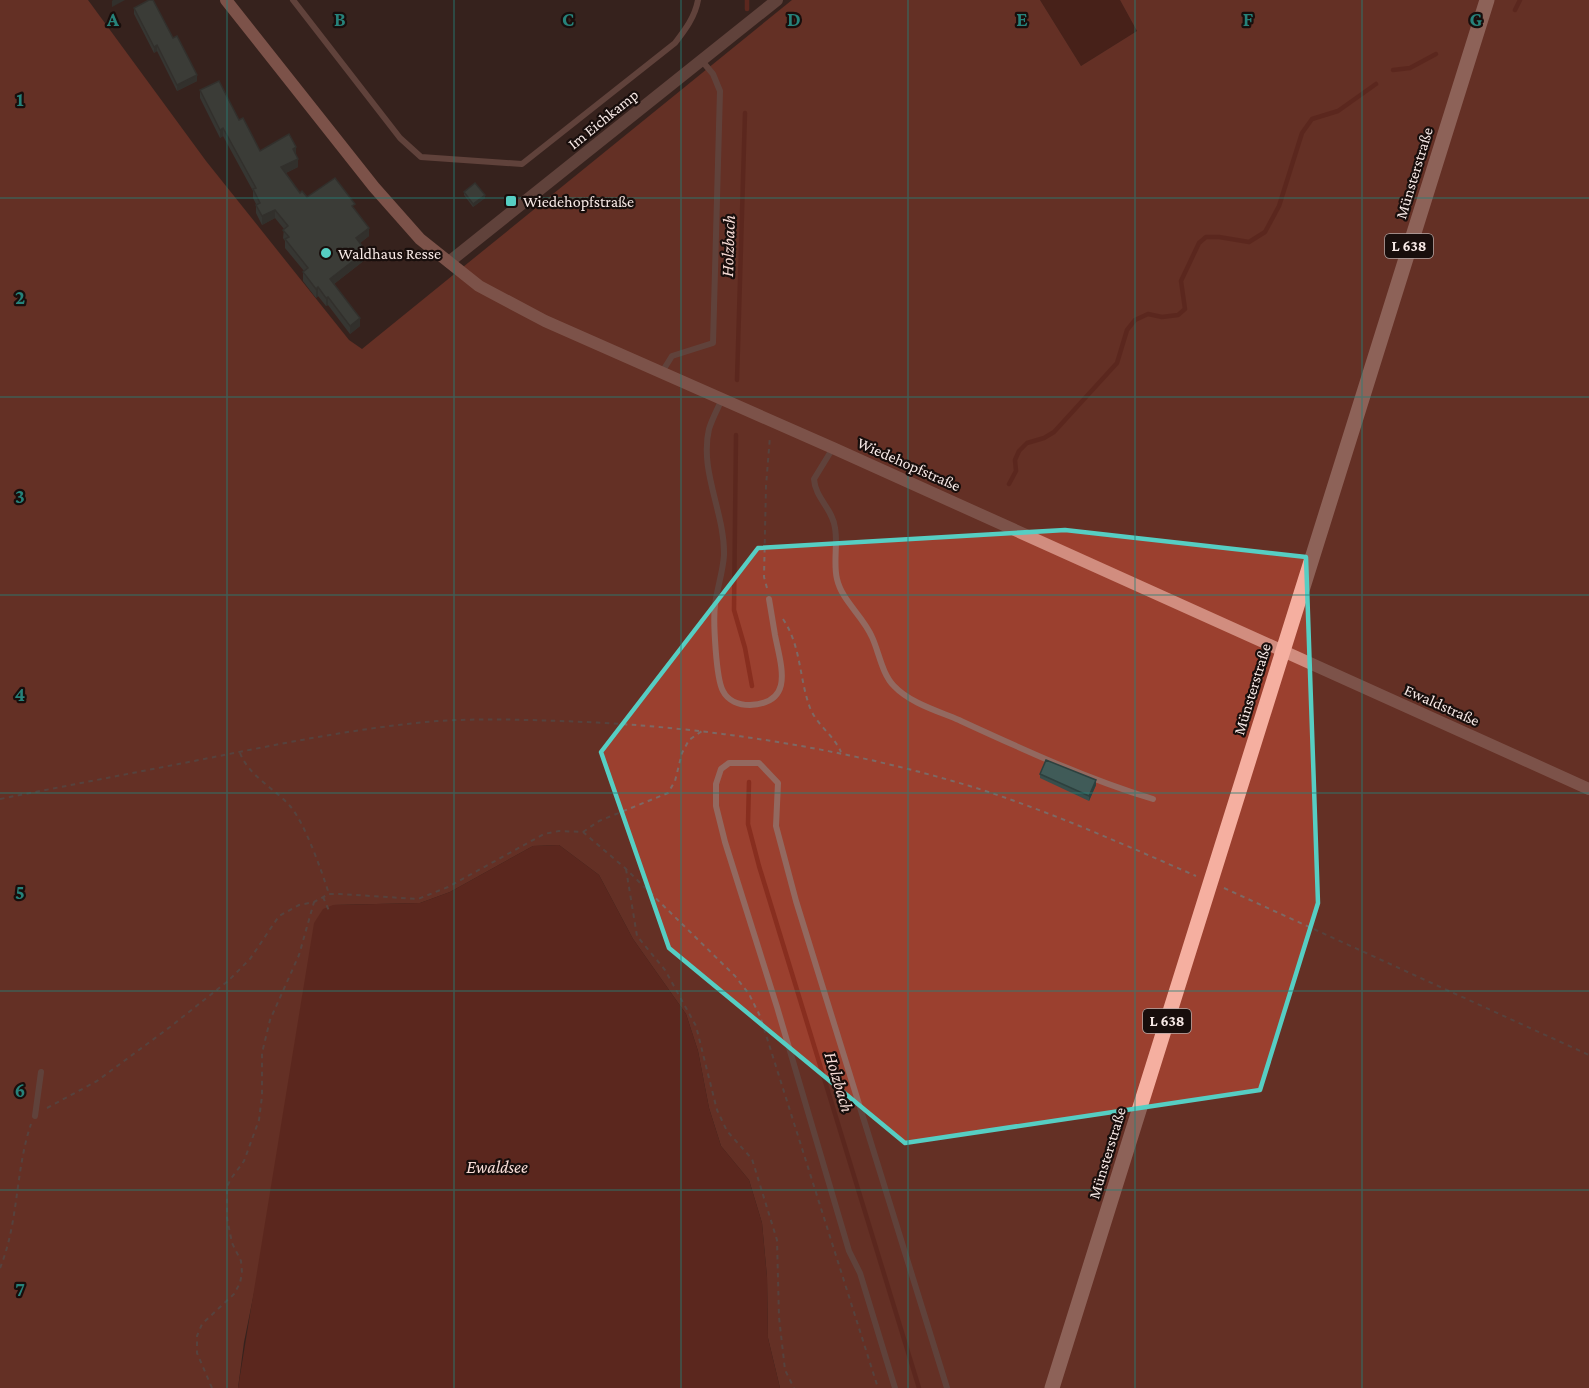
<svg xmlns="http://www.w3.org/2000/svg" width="1589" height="1388" viewBox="0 0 1589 1388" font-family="'Crimson Pro',serif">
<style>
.green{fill:#5b1f14}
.forest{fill:#9b402f}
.water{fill:#882e1f}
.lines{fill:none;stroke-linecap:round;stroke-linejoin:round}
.stream{stroke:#882e1f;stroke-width:4.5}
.path{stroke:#7c6965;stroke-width:2;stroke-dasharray:4.5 4.5;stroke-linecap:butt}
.lane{stroke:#936960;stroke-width:6}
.street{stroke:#936960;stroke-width:12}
.secondary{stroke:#d18d7f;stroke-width:12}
.primary{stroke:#f5afa0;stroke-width:15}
.wall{fill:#374e4c}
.shaded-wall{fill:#2d403e}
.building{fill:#405b58;stroke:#2d403e;stroke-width:1.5}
.marked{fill:none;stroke:#56cec3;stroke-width:4.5;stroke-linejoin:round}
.grid{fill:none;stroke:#26827a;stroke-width:1.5;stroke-opacity:0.55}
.poi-dot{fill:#56cec3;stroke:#180e0c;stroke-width:2}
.labels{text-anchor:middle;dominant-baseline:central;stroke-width:4.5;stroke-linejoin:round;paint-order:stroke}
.shield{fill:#180e0c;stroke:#b4a7a5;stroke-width:1.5}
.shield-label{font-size:15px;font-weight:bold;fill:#f7e9e6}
.street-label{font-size:16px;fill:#f7e9e6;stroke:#180e0c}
.poi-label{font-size:16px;fill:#f7e9e6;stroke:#180e0c;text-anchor:start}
.water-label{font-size:18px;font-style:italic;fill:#f7dcd6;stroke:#180e0c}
.grid-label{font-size:20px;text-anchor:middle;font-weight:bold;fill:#26827a;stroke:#180e0c;stroke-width:4.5;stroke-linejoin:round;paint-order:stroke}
</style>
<rect width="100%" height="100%" fill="#37221e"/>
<polygon class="green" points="1040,0 1120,0 1137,31 1081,66"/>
<polygon class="forest" points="0,0 88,0 206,161 349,340 362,349 792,0 1040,0 1081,66 1137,31 1120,0 1589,0 1589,1388 780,1388 768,1338 767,1277 762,1223 749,1180 721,1146 709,1108 698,1051 686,1014 633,939 599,875 559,845 533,846 450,892 420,903 333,905 244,1342 238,1388 0,1388"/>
<polygon class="water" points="559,845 599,875 633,939 686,1014 698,1051 709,1108 721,1146 749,1180 762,1223 767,1277 768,1338 780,1388 238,1388 314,923 323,909 333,905 420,903 450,892 533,846"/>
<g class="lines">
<g class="stream">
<polyline points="747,0 747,9"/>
<polyline points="1515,10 1520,0"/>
<polyline points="1393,70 1410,68 1436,54"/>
<polyline points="737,380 745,113"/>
<polyline points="736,435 734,610 745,648 752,686"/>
<polyline points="1009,484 1016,471 1015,460 1019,451 1027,443 1044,438 1054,432 1117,363 1127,330 1135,320 1148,314 1162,317 1178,315 1185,309 1181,281 1199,243 1206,237 1219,237 1249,242 1265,232 1279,206 1302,133 1312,119 1338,111 1376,84"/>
<polyline points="749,782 748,824 759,866 919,1388"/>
</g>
<g class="path">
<polyline points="767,588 764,577 766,486 770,436"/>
<path d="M 783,619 C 801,646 799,676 809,705 C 815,724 833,734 841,752"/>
<path d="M 240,753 C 249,776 274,788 290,806 C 305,823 322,872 329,894"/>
<path d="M 0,799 C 75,784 149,770 224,755 C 294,741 365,727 437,721 C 486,718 535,720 585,722 C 716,728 847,749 973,787 C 1049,811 1123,844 1196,876"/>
<polyline points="583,832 599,821 668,793 675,781 682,753 689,740 702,731"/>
<polyline points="626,869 637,936 665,970 696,1026 717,1110 727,1131 752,1159 777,1240 779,1317 785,1370 794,1388"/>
<polyline points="1224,888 1589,1055"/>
<polyline points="323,897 330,913"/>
<polyline points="47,1108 97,1081 170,1027 228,981 250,959 279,916 299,905 314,902 329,894 340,894 418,899 448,887 544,834 559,831 583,832 625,868 735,976 749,994 760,1016 878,1388"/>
<path d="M 0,1268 C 19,1222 15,1171 31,1124"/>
<polyline points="212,1388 197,1353 197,1336 202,1324 234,1294 240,1283 242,1273 241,1261 232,1243 227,1218 227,1188 230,1180 244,1161 259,1120 262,1096 262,1053 270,1020 299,955 314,902"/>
</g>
<g class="lane">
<path d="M 293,0 L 400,138 L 421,157 L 522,164 L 675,43 C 685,30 695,17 698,0"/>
<polyline points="662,372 672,356 713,343 720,91 713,74 702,61"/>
<path d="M 722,399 C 718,408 712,419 709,429 C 699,471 725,513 724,555 C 723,572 717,588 715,605 C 713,620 716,679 723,691 C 728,701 739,705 750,705 C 795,703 781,666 775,635 C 773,623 771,611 769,599"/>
<path d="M 833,448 L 814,479 C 815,498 833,509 835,528 C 838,544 833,563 837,579 C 842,601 863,616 872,637 C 879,652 882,674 894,686 C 910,703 938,711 959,720 C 1022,749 1087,779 1153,799"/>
<polyline points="35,1116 41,1072"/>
<polyline points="895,1388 860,1273 849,1251 777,1007 725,842 716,806 716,784 721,769 729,763 759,763 778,783 776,826 796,901 947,1388"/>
</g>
<polyline class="street" points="449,262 777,0"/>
<polyline class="secondary" points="226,0 374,187 420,239 479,286 545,321 833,448 1589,789"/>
<polyline class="primary" points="1052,1388 1487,0"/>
</g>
<g class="wall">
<polygon points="134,8 173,38 197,81 177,91 157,51 154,53 134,14"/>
<polygon points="200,90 239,120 260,151 296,155 298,167 286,173 300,193 307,197 355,209 369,236 360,243 366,259 334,284 360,326 350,334 328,305 326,306 318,296 316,298 303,281 303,272 304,271 285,248 285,241 283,238 284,229 275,218 262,225 256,213 256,204 253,198 253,191 223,136 220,138 200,98"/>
<polygon points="464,192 485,198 473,207 464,195"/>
<polygon points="1040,774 1096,785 1089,801 1040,778"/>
</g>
<g class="shaded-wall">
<polygon points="113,0 125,0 112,7 112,1"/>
<polygon points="157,45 157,51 154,53 154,47"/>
<polygon points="197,75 197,81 177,91 177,85"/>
<polygon points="223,128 223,136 220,138 220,130"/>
<polygon points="296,147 296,155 293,149"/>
<polygon points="298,159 298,167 281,175 281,167"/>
<polygon points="485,195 485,198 473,207 473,204"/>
<polygon points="275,210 275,218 262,225 262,216"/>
<polygon points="369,228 369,236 356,246 356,238"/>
<polygon points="366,251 366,259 330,287 330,279"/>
<polygon points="318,287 318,296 316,298 316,289"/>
<polygon points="328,297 328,305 326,306 326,298"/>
<polygon points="360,318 360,326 350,334 350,326"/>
<polygon points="1096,780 1096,785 1089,801 1089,796"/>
</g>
<g class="building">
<polygon points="149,0 153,0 173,38 177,36 197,75 177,85 157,45 154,47 134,8"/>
<polygon points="219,81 239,120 243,118 260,151 289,134 296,147 293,149 298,159 281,167 300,193 302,191 307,197 335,178 355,204 352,206 369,228 356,238 366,251 330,279 360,318 350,326 328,297 326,298 318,287 316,289 303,272 308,268 285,239 289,237 283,230 288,226 275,210 262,216 256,205 260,203 253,189 256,188 223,128 220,130 200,90"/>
<polygon points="475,183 485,195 473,204 464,192"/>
<polygon points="1046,760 1096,780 1089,796 1040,774"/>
</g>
<path d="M0 0H1589V1388H0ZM 1065,530 L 1306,557 L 1318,903 L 1260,1090 L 905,1143 L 669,948 L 601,752 L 758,548 Z" fill="#37221e" fill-opacity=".55" fill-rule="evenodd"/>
<path class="marked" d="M 1065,530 L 1306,557 L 1318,903 L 1260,1090 L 905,1143 L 669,948 L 601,752 L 758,548 Z"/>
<path class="grid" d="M 227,0 L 227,1388M 454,0 L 454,1388M 681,0 L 681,1388M 908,0 L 908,1388M 1135,0 L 1135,1388M 1362,0 L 1362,1388M 0,198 L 1589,198M 0,397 L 1589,397M 0,595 L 1589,595M 0,793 L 1589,793M 0,991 L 1589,991M 0,1190 L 1589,1190"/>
<g class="poi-dot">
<rect x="505" y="195" width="12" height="12" rx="3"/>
<circle cx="326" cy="253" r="6"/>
</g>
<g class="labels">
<g class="shield">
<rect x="1385" y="234" width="48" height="24" rx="4.5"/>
<rect x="1143" y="1009" width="48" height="24" rx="4.5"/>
</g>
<g class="shield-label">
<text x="1409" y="246">L 638</text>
<text x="1167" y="1021">L 638</text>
</g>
<g class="street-label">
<text transform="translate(603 119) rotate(-39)">Im Eichkamp</text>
<text transform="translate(1414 173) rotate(-73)">Münsterstraße</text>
<text transform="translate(909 464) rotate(24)">Wiedehopfstraße</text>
<text transform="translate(1252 689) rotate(-73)">Münsterstraße</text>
<text transform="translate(1442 705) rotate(24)">Ewaldstraße</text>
<text transform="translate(1107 1153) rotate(-73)">Münsterstraße</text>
</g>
<g class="poi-label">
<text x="523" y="201">Wiedehopfstraße</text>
<text x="338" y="253">Waldhaus Resse</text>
</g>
<g class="water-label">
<text transform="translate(728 246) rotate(-88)">Holzbach</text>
<text transform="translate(839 1082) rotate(73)">Holzbach</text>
<text x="497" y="1167">Ewaldsee</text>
</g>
</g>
<g class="grid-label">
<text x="113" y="26">A</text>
<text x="340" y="26">B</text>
<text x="568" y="26">C</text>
<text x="794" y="26">D</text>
<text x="1022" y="26">E</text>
<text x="1248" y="26">F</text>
<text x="1476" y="26">G</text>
<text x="20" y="106">1</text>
<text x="20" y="304">2</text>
<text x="20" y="503">3</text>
<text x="20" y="701">4</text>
<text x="20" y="899">5</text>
<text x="20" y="1097">6</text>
<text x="20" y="1296">7</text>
</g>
</svg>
